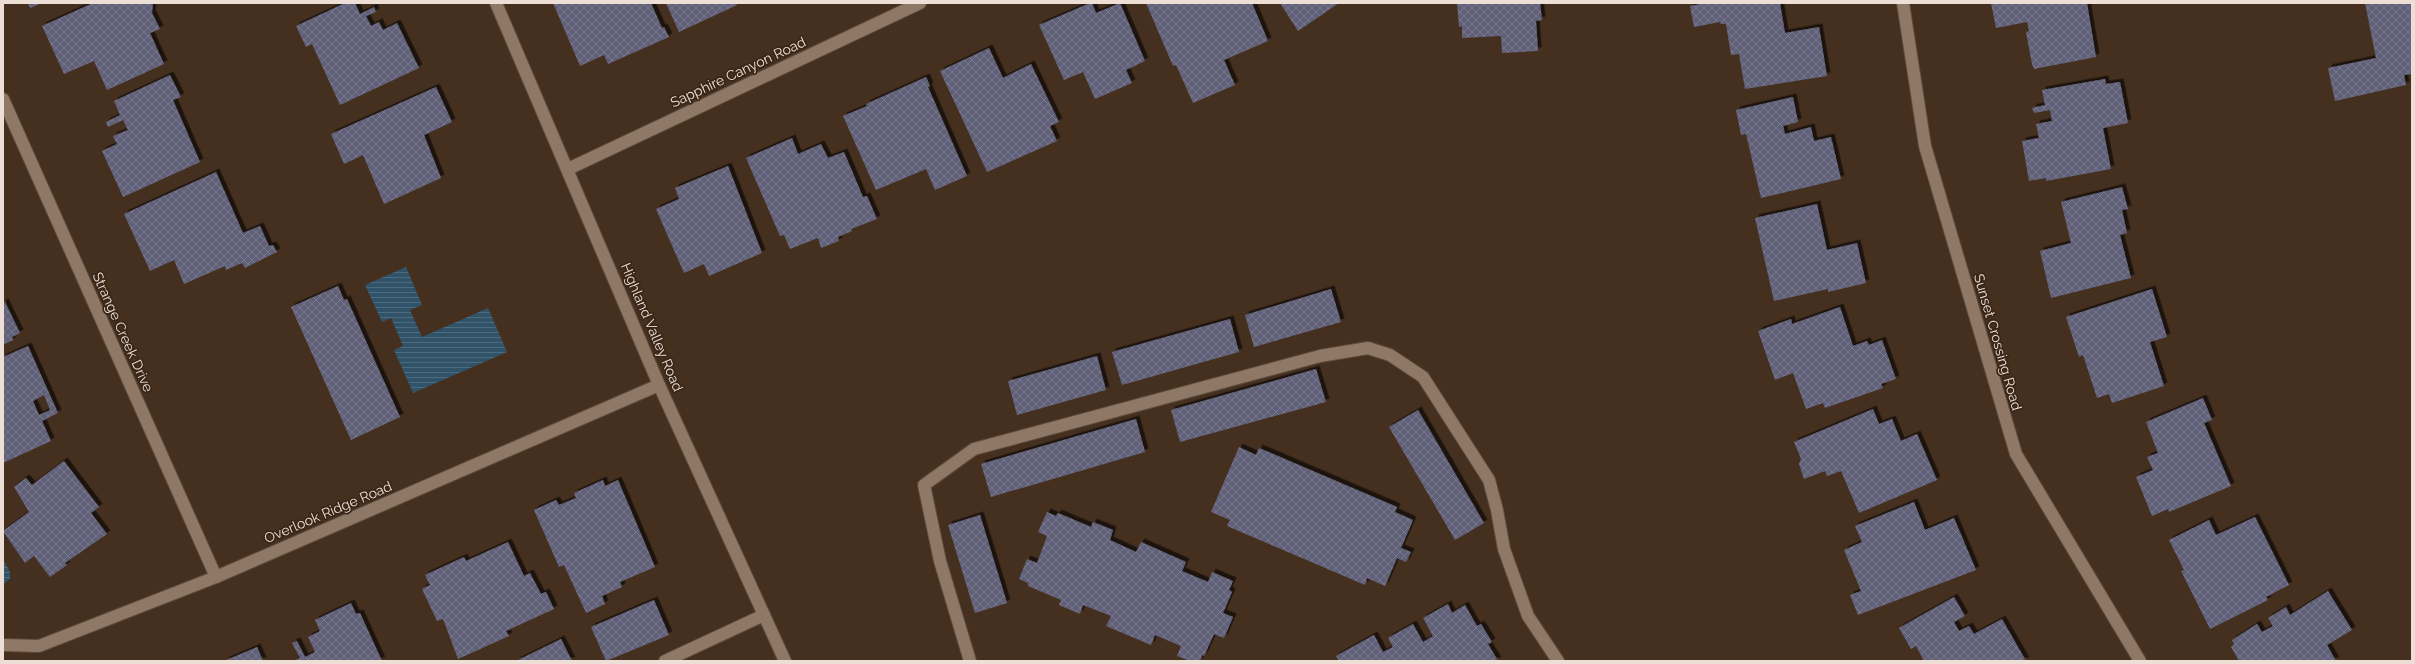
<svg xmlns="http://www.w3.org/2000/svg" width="2415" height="664" viewBox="0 0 2415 664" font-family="Raleway,sans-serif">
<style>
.water{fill:url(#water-rules)}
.building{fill:url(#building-cross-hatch);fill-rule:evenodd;filter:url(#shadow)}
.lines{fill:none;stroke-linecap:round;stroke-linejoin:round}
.minor-casing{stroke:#5d4c3d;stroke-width:14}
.minor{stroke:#907866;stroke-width:12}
.labels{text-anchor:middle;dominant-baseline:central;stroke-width:3.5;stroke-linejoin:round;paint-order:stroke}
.street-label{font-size:14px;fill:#eddfd5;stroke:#3a2617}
</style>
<defs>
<pattern id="water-rules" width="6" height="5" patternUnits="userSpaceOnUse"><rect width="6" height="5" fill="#30536a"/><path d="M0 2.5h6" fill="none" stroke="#4e6b7e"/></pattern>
<pattern id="building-cross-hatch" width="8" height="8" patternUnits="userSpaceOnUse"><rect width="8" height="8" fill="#606079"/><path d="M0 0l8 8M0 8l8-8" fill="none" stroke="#77768b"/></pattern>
<filter id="shadow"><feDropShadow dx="3.5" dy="-3.5" stdDeviation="0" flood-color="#0009"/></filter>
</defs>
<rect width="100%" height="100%" fill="#453020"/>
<g class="water">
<polygon points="406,267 422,305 410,310 422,337 488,308 507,352 413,393 394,350 403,346 391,318 382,322 365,285"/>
<polygon points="3,559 10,572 10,579 3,584"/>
</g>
<g class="building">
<polygon points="28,3 42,3 30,8"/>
<polygon points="93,3 153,3 152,13 160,29 150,33 164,64 107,90 94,61 64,74 42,26"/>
<polygon points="345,3 355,3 360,14 374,7 376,12 366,16 371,26 379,22 383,30 397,23 419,68 340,105 312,44 306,47 296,26"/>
<polygon points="553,3 651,3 662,28 664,27 669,37 608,64 604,55 580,66"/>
<polygon points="666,3 736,3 737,5 679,32"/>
<polygon points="1090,3 1092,3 1096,13 1120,3 1145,61 1126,70 1132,83 1095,99 1083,72 1064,80 1039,25"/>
<polygon points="1146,3 1252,3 1268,41 1224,60 1235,85 1193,103 1176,65 1173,66"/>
<polygon points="1280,3 1339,3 1298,31"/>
<polygon points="1457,3 1540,3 1542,20 1536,21 1538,51 1502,53 1501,36 1462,38 1462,26 1459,27"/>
<polygon points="1706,3 1780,3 1785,33 1819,27 1827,76 1745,89 1739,54 1731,55 1726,24 1721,24 1720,22 1694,27 1690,6"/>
<polygon points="1991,3 2087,3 2096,57 2034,69 2032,64 2026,32 2029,31 2027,22 1996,28"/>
<polygon points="2365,3 2412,3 2412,74 2404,75 2406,85 2335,101 2328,68 2376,58"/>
<polygon points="989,48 1003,78 1031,64 1059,122 1050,126 1057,141 987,172 940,71"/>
<polygon points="170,75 181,97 173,100 200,162 123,197 102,151 117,144 113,136 128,130 123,120 108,127 106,122 120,115 114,101"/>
<polygon points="926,77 930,86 928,87 967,176 935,190 926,169 876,190 843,116 867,106 866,104"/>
<polygon points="2105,79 2106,84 2120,82 2128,123 2103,128 2111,169 2046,181 2046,178 2029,181 2022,141 2039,138 2036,124 2052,121 2050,110 2034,113 2032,108 2045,105 2042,90"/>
<polygon points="436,87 452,122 424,135 441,178 384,204 363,155 344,164 331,134"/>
<polygon points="1793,97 1798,122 1783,126 1785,134 1811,127 1814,141 1831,137 1841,179 1761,198 1746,134 1741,135 1736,110"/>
<polygon points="792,138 798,154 821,144 828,158 844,152 863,197 867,196 877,219 851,229 852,231 838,237 839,241 821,248 818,238 790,249 784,235 780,236 746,158"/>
<polygon points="728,166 762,253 709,276 704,264 684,273 656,209 679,199 675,188"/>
<polygon points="216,172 243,233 260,226 269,246 273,245 277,252 245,268 242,263 226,270 225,266 184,284 174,260 150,271 124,214"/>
<polygon points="2122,187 2128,209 2122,210 2127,233 2120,235 2131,278 2051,298 2040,251 2071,243 2061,202"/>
<polygon points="1817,204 1827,250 1857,243 1866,283 1828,292 1828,289 1774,301 1755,218"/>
<polygon points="338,286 344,300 347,299 400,417 351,440 291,307"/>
<polygon points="1331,289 1341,322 1254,347 1245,315"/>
<polygon points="2152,289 2167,337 2150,342 2164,386 2112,403 2109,394 2097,398 2083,355 2079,357 2066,317"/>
<polygon points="5,302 20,333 12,337 13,340 3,345 3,303"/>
<polygon points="1840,307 1853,346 1867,341 1869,345 1882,340 1896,379 1881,384 1883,388 1825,408 1823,403 1806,409 1793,373 1775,380 1758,331 1791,319 1792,324"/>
<polygon points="1230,319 1239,352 1122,385 1112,352"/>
<path d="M 28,346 L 58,413 L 42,421 L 51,441 L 3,463 L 3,357 ZM 44,395 L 50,410 L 39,415 L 33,401 Z"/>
<polygon points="1097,356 1106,390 1017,415 1008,381"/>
<polygon points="1316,369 1326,402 1180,442 1171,410"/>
<polygon points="2203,398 2212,420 2204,423 2231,486 2169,512 2168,509 2152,516 2136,477 2153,470 2147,457 2158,453 2146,422"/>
<polygon points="1873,409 1879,424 1892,419 1901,441 1917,434 1937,480 1859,513 1841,471 1827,476 1825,471 1804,479 1799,464 1801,459 1794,442"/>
<polygon points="1418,410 1484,523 1455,540 1389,427"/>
<polygon points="1136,419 1145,452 991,497 981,464"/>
<polygon points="1239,447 1256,455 1259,448 1397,507 1395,512 1413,520 1401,548 1411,552 1406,562 1397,558 1385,586 1367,578 1365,585 1227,526 1230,520 1211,512"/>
<polygon points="64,461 99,507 91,513 107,534 65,563 67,565 50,577 34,556 25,563 3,531 29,512 14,487 26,478 32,485"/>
<polygon points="603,480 605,486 618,480 655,567 620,582 622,587 602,596 605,604 586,613 564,565 559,567 534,510 556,500 559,505 576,498 574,493"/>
<polygon points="1914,502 1925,530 1954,518 1976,570 1858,615 1850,595 1861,591 1844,550 1862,542 1855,526"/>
<polygon points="1047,512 1056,516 1058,513 1091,527 1093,522 1113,530 1110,540 1136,552 1141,542 1186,562 1182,571 1208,582 1212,572 1233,581 1229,590 1232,592 1223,613 1233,617 1224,638 1214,634 1204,656 1202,655 1200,661 1190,661 1177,656 1181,646 1155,635 1151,645 1106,626 1111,616 1083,605 1080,614 1059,605 1061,600 1028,586 1028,583 1019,579 1027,559 1037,563 1047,536 1038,532"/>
<polygon points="980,515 1007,603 975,613 948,525"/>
<polygon points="2255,517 2289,585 2266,597 2268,600 2210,629 2181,571 2184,570 2169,540 2209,520 2216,535"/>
<polygon points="508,542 524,576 530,573 541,594 546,592 554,609 506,631 509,636 458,659 443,619 437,621 422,589 430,585 425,575 464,557 466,561"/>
<polygon points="2328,591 2352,630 2327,645 2336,661 2239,661 2231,647 2234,644 2232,640 2257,624 2262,632 2273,626 2268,618 2286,607 2290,615"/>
<polygon points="1954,597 1965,616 1954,622 1959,631 1969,626 1974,634 2002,619 2026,661 1924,661 1916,646 1911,649 1899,628"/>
<polygon points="654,600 669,635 606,661 591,627"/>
<polygon points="351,603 356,614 360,613 382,661 293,661 300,658 292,643 297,641 305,657 315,652 308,637 320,631 315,620"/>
<polygon points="1448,604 1452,613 1465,605 1477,626 1481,624 1492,642 1488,644 1498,661 1339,661 1336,656 1374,635 1383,652 1393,647 1388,638 1413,624 1423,642 1433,636 1423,618"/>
<polygon points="561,639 572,661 516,661"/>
<polygon points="257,647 263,661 224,661"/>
</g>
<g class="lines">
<defs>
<g id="minor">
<polyline points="496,3 659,385 785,661"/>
<polyline points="1903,3 1925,146 2016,454 2140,661"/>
<polyline points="3,99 216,577"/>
<polyline points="568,169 920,3"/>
<polyline points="3,645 39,646 216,577 659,385"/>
<polyline points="665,661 764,615"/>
<polyline points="970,661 940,561 924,485 974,449 1320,356 1368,348 1390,355 1423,377 1489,480 1497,510 1504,549 1528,616 1558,661"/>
</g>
</defs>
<use href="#minor" class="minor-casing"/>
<use href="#minor" class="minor"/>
</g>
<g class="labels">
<g class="street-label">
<text transform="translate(738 72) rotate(-25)">Sapphire Canyon Road</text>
<text transform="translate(652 327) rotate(67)">Highland Valley Road</text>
<text transform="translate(123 332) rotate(66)">Strange Creek Drive</text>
<text transform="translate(1998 342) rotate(74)">Sunset Crossing Road</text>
<text transform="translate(328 512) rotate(-23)">Overlook Ridge Road</text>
</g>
</g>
<rect width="2415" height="664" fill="none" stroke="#eddfd5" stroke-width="8"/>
</svg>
